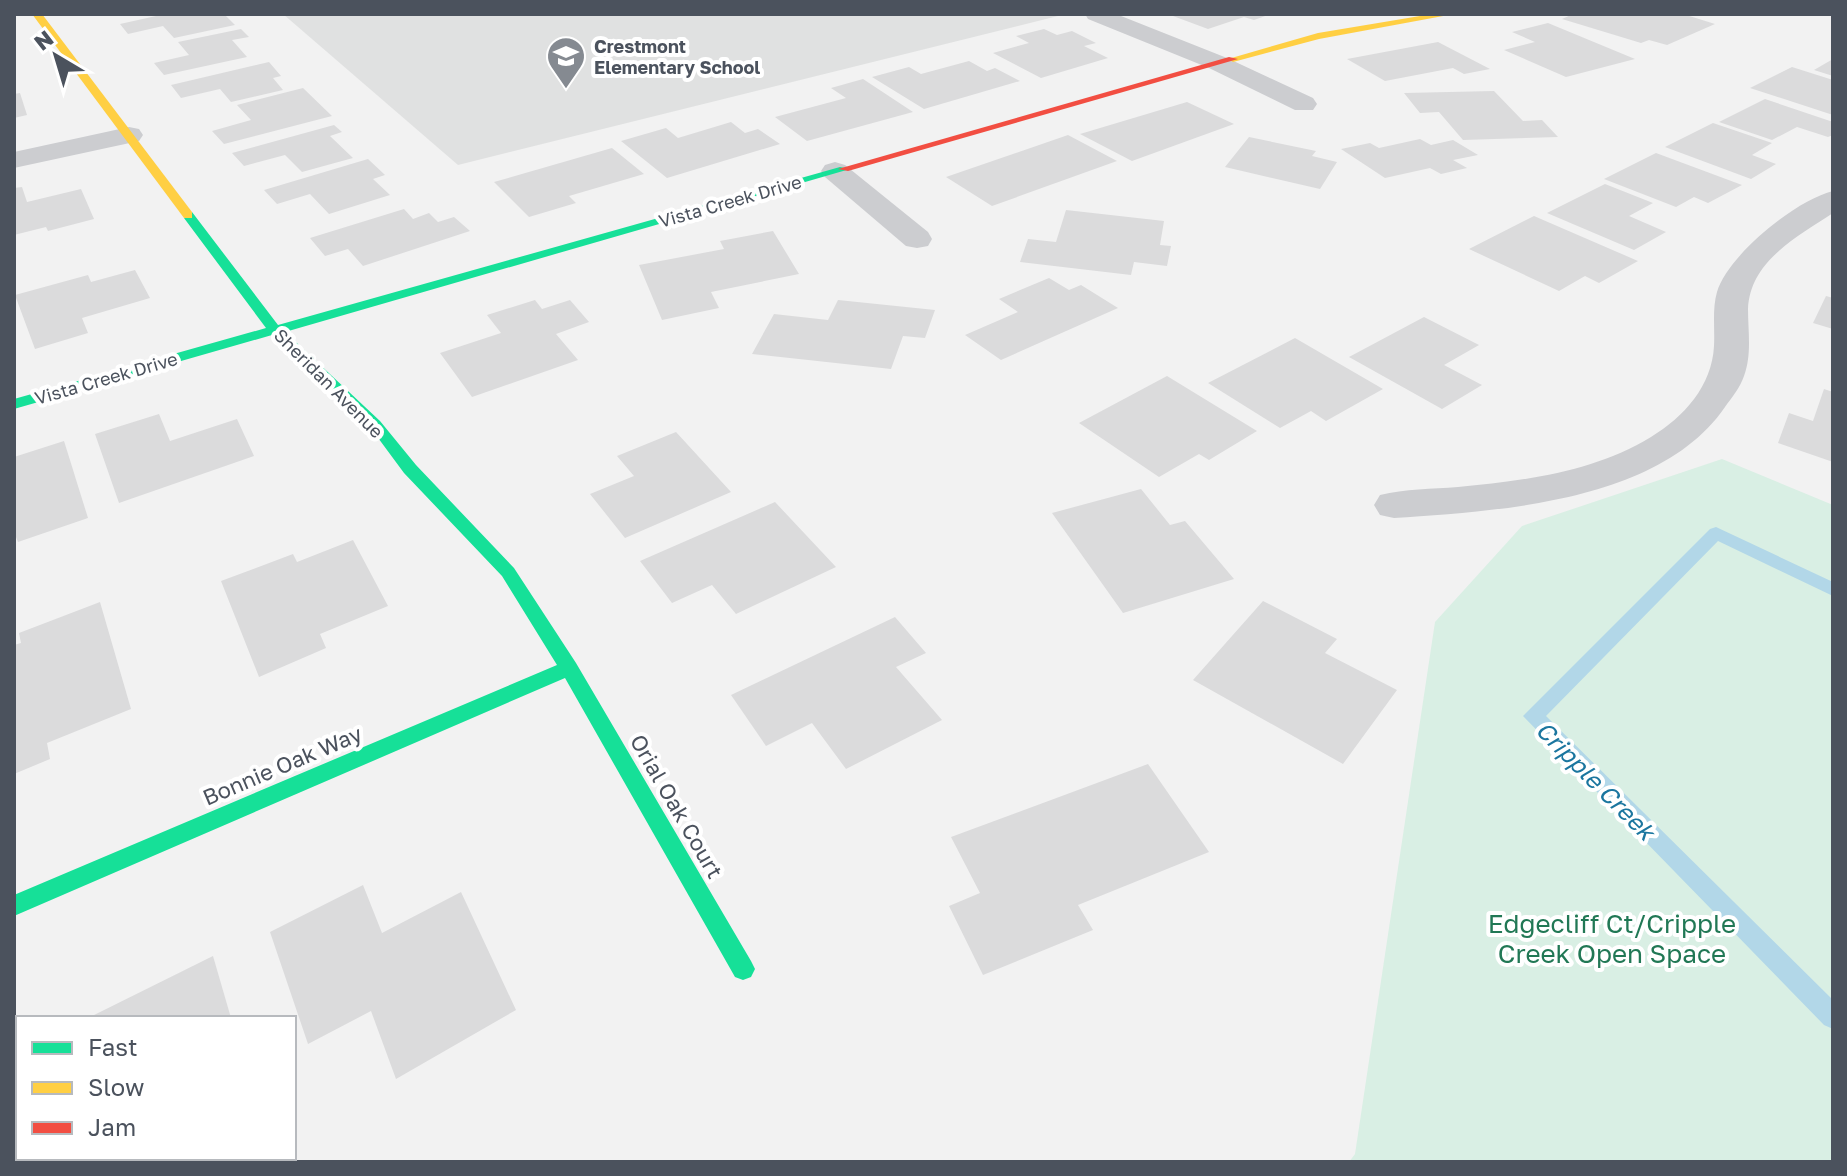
<svg xmlns="http://www.w3.org/2000/svg" width="1847" height="1176" viewBox="0 0 1847 1176" font-family="'Golos Text',sans-serif">
<style>
.education{fill:#e0e1e1}
.green{fill:#d9efe4}
.lines{fill:none;stroke-linecap:round;stroke-linejoin:round}
.stream{fill:#b2d7e8;fill-rule:evenodd}
.building{fill:#dbdbdc}
.street{fill:#cccdd0;fill-rule:evenodd}
.fast{fill:#16e098;fill-rule:evenodd}
.slow{fill:#ffcf43;fill-rule:evenodd}
.jam{fill:#f24e42;fill-rule:evenodd}
.labels{text-anchor:middle;dominant-baseline:central;stroke-width:8;stroke-linejoin:round;paint-order:stroke}
.far-poi-label{font-size:18px;font-weight:bold;fill:#4b525d;stroke:#fff;text-anchor:start}
.far-street-label{font-size:18px;fill:#4b525d;stroke:#fff}
.street-label{font-size:22px;fill:#4b525d;stroke:#fff}
.water-label{font-size:24px;font-style:italic;fill:#1b769f;stroke:#fff}
.near-park-label{font-size:26px;fill:#217855;stroke:#fff}
</style>
<rect width="100%" height="100%" fill="#f2f2f2"/>
<polygon class="education" points="283,14 1059,14 1062,15 458,165"/>
<polygon class="green" points="1722,459 1833,505 1833,1162 1349,1162 1355,1154 1435,622 1522,526"/>
<g class="lines">
<polygon class="stream" points="1716,527 1833,582 1833,596 1718,541 1546,716 1833,1000 1833,1029 1824,1025 1523,716 1710,529"/>
</g>
<g class="building">
<polygon points="165,14 217,14 225,15 235,25 174,38 163,26 128,34 120,24"/>
<polygon points="1178,14 1271,14 1254,20 1244,17 1208,29 1173,16"/>
<polygon points="1573,14 1683,14 1715,24 1667,45 1649,40 1641,43 1562,19"/>
<polygon points="1548,23 1635,59 1566,77 1504,50 1535,42 1512,32"/>
<polygon points="241,29 249,37 232,40 247,57 164,75 154,63 189,55 178,42"/>
<polygon points="1044,29 1057,35 1072,31 1096,43 1084,46 1108,58 1041,78 993,53 1029,43 1016,36"/>
<polygon points="1438,42 1490,69 1464,74 1453,68 1385,81 1347,59"/>
<polygon points="1833,59 1833,76 1814,70"/>
<polygon points="969,61 987,71 995,68 1020,81 924,109 872,77 909,67 921,74"/>
<polygon points="269,62 281,76 273,78 283,90 231,102 220,89 181,98 171,85"/>
<polygon points="1792,67 1833,80 1833,115 1750,88"/>
<polygon points="863,79 913,112 807,141 775,117 846,98 831,88"/>
<polygon points="303,88 332,116 224,144 212,131 251,120 237,105"/>
<polygon points="1494,91 1523,121 1542,120 1558,137 1463,140 1439,112 1420,113 1404,93"/>
<polygon points="20,93 27,115 14,118 14,94"/>
<polygon points="1765,99 1833,122 1833,135 1828,137 1797,127 1772,140 1719,122"/>
<polygon points="1187,102 1234,124 1132,161 1080,134"/>
<polygon points="731,122 745,133 758,129 780,144 667,178 621,141 666,128 678,138"/>
<polygon points="1713,123 1772,143 1752,155 1776,164 1751,179 1665,147"/>
<polygon points="334,125 342,132 330,136 353,158 302,172 285,155 244,166 232,153"/>
<polygon points="1068,135 1117,161 992,206 946,177"/>
<polygon points="1249,137 1316,151 1312,156 1337,162 1320,189 1225,167"/>
<polygon points="1420,139 1431,145 1453,140 1478,155 1453,160 1467,168 1441,174 1430,168 1385,178 1341,149 1370,143 1379,148"/>
<polygon points="612,148 644,174 569,196 576,203 529,217 494,182"/>
<polygon points="1656,153 1742,185 1708,203 1694,197 1676,207 1604,179"/>
<polygon points="368,159 385,175 373,179 390,195 329,214 310,194 277,204 264,190"/>
<polygon points="1605,184 1653,203 1629,216 1666,232 1634,250 1547,213"/>
<polygon points="22,187 27,202 81,189 94,219 48,231 46,227 14,235 14,188"/>
<polygon points="404,209 413,219 429,213 438,222 454,217 470,231 363,266 348,249 325,256 310,238"/>
<polygon points="1066,210 1164,221 1160,245 1171,246 1167,266 1134,262 1131,275 1020,262 1028,239 1056,242"/>
<polygon points="1534,216 1638,261 1599,283 1585,276 1559,291 1469,249"/>
<polygon points="773,231 799,274 711,292 719,308 662,320 639,265 724,249 720,241"/>
<polygon points="135,270 150,298 82,318 88,333 35,349 15,295 88,275 91,282"/>
<polygon points="1049,278 1069,290 1081,285 1118,308 1001,360 965,335 1018,312 999,299"/>
<polygon points="1826,296 1833,298 1833,329 1813,323"/>
<polygon points="535,300 542,309 570,300 589,322 556,334 578,360 472,397 440,353 501,333 487,315"/>
<polygon points="838,300 935,310 925,338 903,336 891,369 752,354 774,314 828,320"/>
<polygon points="1424,317 1479,345 1444,365 1482,385 1442,409 1349,357"/>
<polygon points="1295,338 1383,389 1326,421 1311,411 1280,428 1208,383"/>
<polygon points="1167,376 1257,431 1209,460 1199,454 1159,477 1079,423"/>
<polygon points="1824,389 1833,392 1833,462 1778,443 1789,413 1813,421"/>
<polygon points="159,414 170,441 237,419 254,456 119,503 95,434"/>
<polygon points="676,432 731,492 625,538 590,494 634,476 617,456"/>
<polygon points="64,441 88,518 18,542 14,532 14,457"/>
<polygon points="1141,489 1170,525 1185,521 1234,579 1123,613 1052,513"/>
<polygon points="775,502 836,567 736,614 712,585 672,603 640,561"/>
<polygon points="353,540 388,606 320,634 326,648 259,677 221,581 293,554 297,562"/>
<polygon points="1263,601 1337,639 1325,653 1397,690 1343,764 1193,680"/>
<polygon points="100,602 131,709 47,743 50,759 14,774 14,645 21,643 19,633"/>
<polygon points="895,617 926,653 896,667 942,720 846,769 812,723 766,746 731,695"/>
<polygon points="1148,764 1209,852 1078,905 1093,930 983,975 949,906 980,893 951,837"/>
<polygon points="363,885 382,933 461,892 516,1010 396,1079 371,1011 308,1044 270,932"/>
<polygon points="213,956 231,1018 88,1018"/>
<polygon points="18,1053 18,1158 270,1158 263,1162 14,1162 14,1055"/>
</g>
<g class="lines">
<g class="street">
<polygon points="1085,14 1116,14 1227,58 1313,98 1317,104 1313,110 1295,110 1209,68 1088,19"/>
<polygon points="129,127 139,129 143,135 139,141 14,168 14,152"/>
<polygon points="835,162 845,165 928,232 932,239 928,246 917,248 906,246 825,177 821,171 825,165"/>
<path d="M 1833,191 L 1833,213 C 1797,237 1750,261 1748,309 C 1748,332 1752,354 1744,376 C 1740,388 1732,397 1725,407 C 1660,502 1499,511 1394,518 L 1380,515 L 1374,505 L 1380,495 C 1405,489 1432,489 1458,487 C 1523,481 1594,472 1651,437 C 1684,417 1712,386 1714,346 C 1715,329 1712,309 1717,292 C 1728,255 1796,200 1833,191 Z"/>
</g>
<polygon class="fast" points="840,167 850,169 285,332 380,421 416,465 514,568 576,663 751,961 755,969 751,977 743,980 735,977 565,678 14,916 14,895 557,665 502,576 404,473 370,427 272,335 14,409 14,399 266,328 184,218 184,212 192,212 278,325"/>
<g class="slow">
<polygon points="32,14 42,14 192,212 192,218 184,218"/>
<polygon points="1432,14 1454,14 1319,39 1233,62 1228,59 1318,33"/>
</g>
<polygon class="jam" points="1229,57 1238,59 848,171 838,169"/>
</g>
<defs>
<symbol id="school-pin" viewBox="-11 -11 22 30"><path d="M0 17L-7.5 6A9.5 9.5 0 1 1 7.5 6Z" fill="#858a91" stroke="#fff"/><path d="M0-5L7-2L0 1L-7-2ZM-4 1L0 2.5L4 1V4Q0 6-4 4Z" fill="#fff"/></symbol>
</defs>
<g fill-rule="evenodd">
<use href="#school-pin" x="544" y="34" width="44" height="60"/>
</g>
<g class="labels">
<g class="far-poi-label">
<text x="594" y="46">Crestmont<tspan x="594" dy="21">Elementary School</tspan></text>
</g>
<g class="far-street-label">
<text transform="translate(730 201) rotate(-16)">Vista Creek Drive</text>
<text transform="translate(106 378) rotate(-16)">Vista Creek Drive</text>
<text transform="translate(329 383) rotate(45)">Sheridan Avenue</text>
</g>
<g class="street-label">
<text transform="translate(282 765) rotate(-23)">Bonnie Oak Way</text>
<text transform="translate(677 806) rotate(60)">Orial Oak Court</text>
</g>
<g class="water-label">
<text transform="translate(1596 780) rotate(45)">Cripple Creek</text>
</g>
<g class="near-park-label">
<text x="1612" y="923">Edgecliff Ct/Cripple<tspan x="1612" dy="30">Creek Open Space</tspan></text>
</g>
</g>
<rect width="1847" height="1176" fill="none" stroke="#4b525d" stroke-width="32"/>
<rect x="16" y="1016" width="280" height="144" fill="#ffffff" stroke="#b7babe" stroke-width="2"/>
<rect x="32" y="1042" width="40" height="12" fill="#16e098" stroke="#b7babe" stroke-width="2"/>
<text x="88" y="1056" font-size="24" fill="#4b525d">Fast</text>
<rect x="32" y="1082" width="40" height="12" fill="#ffcf43" stroke="#b7babe" stroke-width="2"/>
<text x="88" y="1096" font-size="24" fill="#4b525d">Slow</text>
<rect x="32" y="1122" width="40" height="12" fill="#f24e42" stroke="#b7babe" stroke-width="2"/>
<text x="88" y="1136" font-size="24" fill="#4b525d">Jam</text>
<g transform="translate(56 56) rotate(322)" stroke="#ffffff" stroke-width="6" paint-order="stroke">
<path d="M0-6L14 30L0 20L-14 30Z" fill="#4b525d"/>
<text y="-12" font-size="22" font-weight="bold" text-anchor="middle" fill="#4b525d">N</text>
</g>
</svg>
